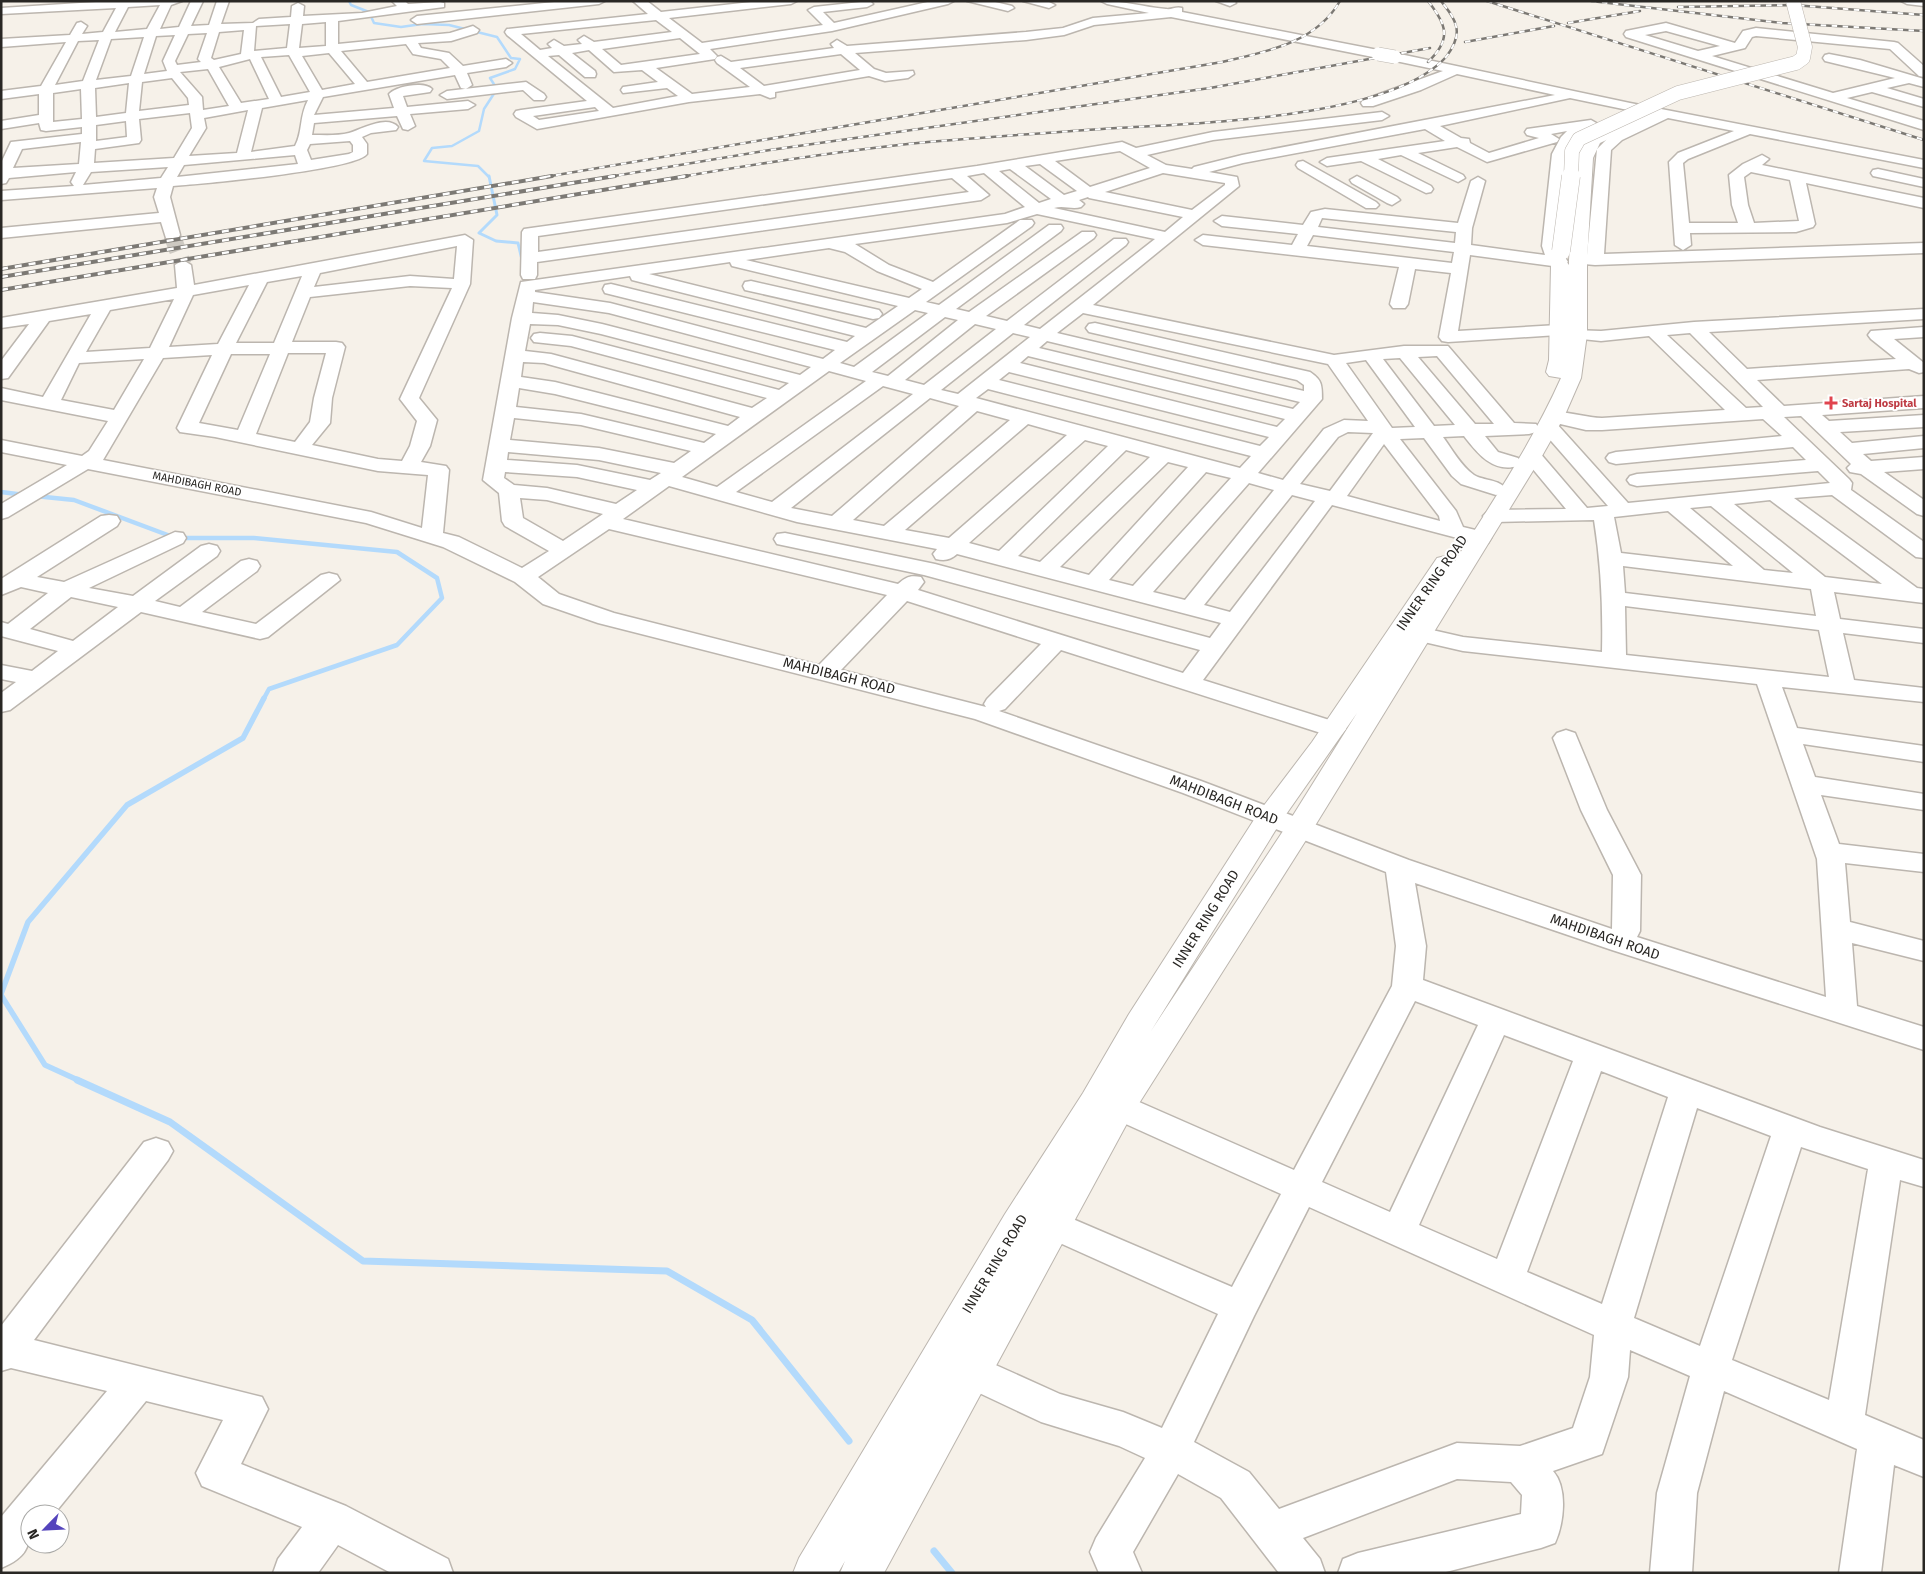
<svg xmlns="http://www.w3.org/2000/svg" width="1925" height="1574" viewBox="0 0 1925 1574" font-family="'Fira Sans',sans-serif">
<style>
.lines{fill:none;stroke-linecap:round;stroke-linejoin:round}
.stream-far4{stroke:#b3dafc;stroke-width:2.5}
.stream-far3{stroke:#b3dafc;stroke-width:3}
.stream-far2{stroke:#b3dafc;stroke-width:4.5}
.stream-far1{stroke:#b3dafc;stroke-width:5.5}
.stream{stroke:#b3dafc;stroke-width:7}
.minor-tunnel{stroke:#cdc9c2;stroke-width:17;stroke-dasharray:17 8;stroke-linecap:butt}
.minor-casing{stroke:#bcb6af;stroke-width:3}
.highway-casing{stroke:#bcb6af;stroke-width:2}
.minor{fill:#fff;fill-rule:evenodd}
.highway{fill:#fff;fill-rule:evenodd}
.rail-far1-casing{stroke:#7c7974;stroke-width:2.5}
.rail-casing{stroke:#7c7974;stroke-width:4}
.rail-far1{stroke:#fff;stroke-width:2;stroke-dasharray:5.5;stroke-linecap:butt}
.rail{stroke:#fff;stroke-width:2.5;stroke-dasharray:7;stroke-linecap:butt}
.minor-bridge-casing{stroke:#bcb6af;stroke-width:14;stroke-linecap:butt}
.highway-bridge-far1-casing{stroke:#bcb6af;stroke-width:15;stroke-linecap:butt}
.highway-bridge-casing{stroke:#bcb6af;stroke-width:19;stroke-linecap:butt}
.minor-bridge{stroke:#fff;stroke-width:13}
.highway-bridge-far1{stroke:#fff;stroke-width:14}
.highway-bridge{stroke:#fff;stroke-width:18}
.health-dot{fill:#e0444e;stroke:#fff;stroke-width:2}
.labels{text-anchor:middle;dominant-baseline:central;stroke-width:4;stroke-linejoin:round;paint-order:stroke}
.far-health-label{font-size:11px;font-weight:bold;fill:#be3a42;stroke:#fff;text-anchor:start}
.far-street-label{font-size:11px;fill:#292724;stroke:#fff}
.street-label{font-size:14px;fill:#292724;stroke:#fff}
</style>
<rect width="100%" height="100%" fill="#f6f1e9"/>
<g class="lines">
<polyline class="stream-far4" points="349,1 351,5 369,12 374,23 401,27 422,24 449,25 497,37 511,58 520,59 515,69 490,78 497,89 484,109 479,131 452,146 432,148 424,161 478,166 489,177"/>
<polyline class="stream-far3" points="489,176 497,215 479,233 496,241 518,243 523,264"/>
<g class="stream-far2">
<polyline points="1,492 25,495"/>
<polyline points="35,496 74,500 173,537"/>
<polyline points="181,538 254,538 397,552 437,578 442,598 397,645 269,689 263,700"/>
</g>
<g class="stream-far1">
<polyline points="1,994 28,922 127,805 243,738 264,698"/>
<polyline points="1,995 45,1065 80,1081"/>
</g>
<g class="stream">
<polyline points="77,1080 170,1122 363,1261 667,1271 752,1320 849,1441"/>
<polyline points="934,1551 952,1573"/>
</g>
<polyline class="minor-tunnel" points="172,235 183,265"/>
<defs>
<g id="minor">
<path d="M 112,1 L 182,1 L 171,5 L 160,29 L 179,27 L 191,1 L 203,1 L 191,26 L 209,25 L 217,1 L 229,1 L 221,24 L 253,23 L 259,19 L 291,17 L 292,6 L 298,3 L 304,6 L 303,16 L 362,13 L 397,6 L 392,1 L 405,1 L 408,4 L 440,2 L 444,3 L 444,7 L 338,21 L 338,44 L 450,33 L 473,26 L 479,30 L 477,33 L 451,41 L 418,43 L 421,48 L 449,53 L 463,66 L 506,59 L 512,63 L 506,67 L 467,73 L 472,85 L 466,89 L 461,88 L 455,75 L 323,97 L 314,115 L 394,108 L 389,94 C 396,86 424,81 432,89 L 430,92 L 403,96 L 407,107 L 468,101 L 475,105 L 468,109 L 410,114 L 415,126 L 408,130 L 403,129 L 397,116 L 314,123 L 312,135 C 324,135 338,136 349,133 C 360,130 387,114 398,127 L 396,130 L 371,133 L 362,137 L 367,144 L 367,154 C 356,170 201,184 173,186 L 170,197 L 180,235 L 178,238 L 166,238 L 161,222 L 1,238 L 1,228 L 159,213 L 154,197 L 157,188 L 1,200 L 1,191 L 74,186 L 71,182 L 76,172 L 9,178 L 6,183 L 1,184 L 1,163 L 11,142 L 82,134 L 82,127 L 46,131 L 41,130 L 39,123 L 1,129 L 1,121 L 39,115 L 39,94 L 1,99 L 1,91 L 41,86 L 66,42 L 1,47 L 1,39 L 70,35 L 77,23 L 81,22 L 87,26 L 82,34 L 103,32 L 116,8 L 1,14 L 1,8 ZM 160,5 L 147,29 L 115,32 L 128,7 ZM 326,22 L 326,46 L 299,48 L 302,24 ZM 290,24 L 287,48 L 254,51 L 256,26 ZM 244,30 L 241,54 L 214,60 L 211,58 L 219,32 ZM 207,33 L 198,59 L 201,62 L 177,65 L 175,61 L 188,34 ZM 175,35 L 163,61 L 167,71 L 144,74 L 156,36 ZM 144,37 L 131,76 L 96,80 L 111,39 ZM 99,40 L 83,81 L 55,85 L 78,41 ZM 406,44 L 413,54 L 441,59 L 450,68 L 367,82 L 341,51 ZM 329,53 L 355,84 L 322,90 L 302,56 ZM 289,55 L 310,92 L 281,97 L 261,57 ZM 250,59 L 269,99 L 241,103 L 219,67 ZM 208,69 L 229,106 L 203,110 L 202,97 L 180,72 ZM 172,78 L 188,98 L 189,105 L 139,111 L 142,82 ZM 129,83 L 126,113 L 96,117 L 95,88 ZM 81,89 L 82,119 L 53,122 L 53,93 ZM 308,100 C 299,117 303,131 295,146 L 251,152 L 262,108 ZM 248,110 L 237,153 L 189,156 L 206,128 L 204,118 ZM 190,113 L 192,128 L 174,158 L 94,163 L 95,149 L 139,143 L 141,140 L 139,119 ZM 126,121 L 127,137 L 96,141 L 96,125 ZM 350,141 L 353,145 L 353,152 L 349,154 L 311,160 L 307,150 L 310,144 ZM 81,142 L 79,164 L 13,168 L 22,149 ZM 295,155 L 298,164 L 177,177 L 184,165 ZM 168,167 L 161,178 L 83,185 L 91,172 Z"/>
<polygon points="564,1 605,1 599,4 417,24 411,20 417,16"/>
<path d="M 633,1 L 647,1 L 661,12 L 760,1 L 797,1 L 791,4 L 669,18 L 702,43 L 823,25 L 808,10 L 814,7 L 870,1 L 873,4 L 867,7 L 823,12 L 834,23 L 932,1 L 954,1 L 948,4 L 832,31 L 710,49 L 717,56 L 715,59 L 656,68 L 692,94 L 750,87 L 717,63 L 715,60 L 717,57 L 721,56 L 731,62 L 834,48 L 831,44 L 837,40 L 847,46 L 1026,32 L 1063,28 L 1093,18 L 1149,13 L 1107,4 L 1101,1 C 1126,1 1143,7 1166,9 C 1172,10 1176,6 1182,8 L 1182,12 L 1378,50 L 1384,54 L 1378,58 L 1171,17 L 1094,25 L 1064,35 L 1026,40 L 855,53 L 874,69 L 886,73 L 913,71 L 914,74 L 908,78 L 885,81 L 869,76 L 775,92 L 775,97 L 770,98 L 760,94 L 689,102 L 537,129 L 516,117 L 514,114 L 516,111 L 521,110 L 587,101 L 507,35 L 505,32 L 507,29 L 648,14 ZM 656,20 L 672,32 L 594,42 L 584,36 L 578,40 L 582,44 L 564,46 L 554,40 L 548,44 L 552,48 L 540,50 L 521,34 ZM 680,38 L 700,54 L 621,65 L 602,49 ZM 589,50 L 614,72 L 642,70 L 658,82 L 623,87 L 621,90 L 623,93 L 667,88 L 678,96 L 613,108 L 548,56 L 559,55 L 585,77 L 595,77 L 596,74 L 595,71 L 572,53 ZM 841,54 L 860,70 L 764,86 L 740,68 ZM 595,107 L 599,111 L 539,120 L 533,116 Z"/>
<polygon points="967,1 991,1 1012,6 1014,8 1008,11"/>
<polygon points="1023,1 1047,1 1055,5 1049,8"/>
<polygon points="1216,1 1234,1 1236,3 1230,6"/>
<polygon points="1901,1 1924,1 1924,6 1907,4"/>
<path d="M 1666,23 L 1735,43 L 1743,31 L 1756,28 L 1894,42 L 1898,43 L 1924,66 L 1924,77 L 1919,76 L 1890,49 L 1756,36 L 1752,37 L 1745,48 L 1712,56 L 1833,93 L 1895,78 L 1825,61 L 1823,58 L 1825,55 L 1829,54 L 1860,60 L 1924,79 L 1924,87 L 1909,83 L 1887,88 L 1924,99 L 1924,107 L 1872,92 L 1847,98 L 1924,121 L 1924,130 L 1626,37 L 1624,34 L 1626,31 ZM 1666,31 L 1720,46 L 1698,51 L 1645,35 Z"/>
<path d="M 1395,53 L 1630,103 L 1924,160 L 1924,168 L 1750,134 L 1688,159 L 1683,163 L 1689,223 L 1738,223 L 1732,205 L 1729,175 L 1743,164 L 1762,155 L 1769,159 L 1762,165 L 1924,198 L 1924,208 L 1806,183 L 1815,224 L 1813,227 L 1796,232 L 1690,233 L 1691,245 L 1683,250 L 1675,245 L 1669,162 L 1678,153 L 1734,131 L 1668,118 L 1622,140 L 1611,150 L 1604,254 L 1924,243 L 1924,253 L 1595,265 L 1572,263 L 1570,260 L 1572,257 L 1587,255 L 1597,149 L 1612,134 L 1652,115 L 1570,98 L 1440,126 L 1461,138 L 1469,139 L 1470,143 L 1489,153 L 1539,138 L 1527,135 L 1525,132 L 1527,129 L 1591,120 L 1598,124 L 1596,127 L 1585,129 L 1584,133 L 1574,139 L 1566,154 L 1558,246 L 1568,262 L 1560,267 L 1470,255 L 1458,331 L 1558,325 L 1564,326 L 1567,330 L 1564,334 L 1558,335 L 1448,342 L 1442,341 L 1439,337 L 1451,273 L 1415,269 L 1408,304 L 1405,308 L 1393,308 L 1390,304 L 1399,267 L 1203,245 L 1195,240 L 1203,235 L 1292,245 L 1298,234 L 1222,226 L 1214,221 L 1222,216 L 1303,225 L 1311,212 L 1325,209 L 1458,223 L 1471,181 L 1478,177 L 1485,181 L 1472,228 L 1471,245 L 1545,255 L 1542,246 L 1552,154 L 1561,137 L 1567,131 L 1551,134 L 1559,139 L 1557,142 L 1487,162 L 1457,147 L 1418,153 L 1463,175 L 1465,178 L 1458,182 L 1401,155 L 1378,159 L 1431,186 L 1433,189 L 1431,192 L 1426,193 L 1361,161 L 1327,166 L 1320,162 L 1327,158 L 1445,141 L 1425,129 L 1243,163 L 1209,172 L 1237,177 L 1239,186 L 1093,305 L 1334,355 L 1404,346 L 1448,346 L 1514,423 L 1536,424 L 1539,428 L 1536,432 L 1529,434 L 1485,436 L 1498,452 L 1518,458 L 1521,462 L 1518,466 C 1493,473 1478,454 1464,436 L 1443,437 C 1452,449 1461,466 1474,475 C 1484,481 1499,479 1506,489 L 1503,493 L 1496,495 L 1461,484 L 1452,476 L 1424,438 L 1400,439 L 1456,511 L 1463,527 L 1488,533 L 1491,538 L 1488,543 L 1480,544 L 1332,505 L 1203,680 L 1342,724 L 1346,729 L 1342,734 L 1333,737 L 1324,734 L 1061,650 L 1005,709 L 999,711 L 1201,781 L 1409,860 L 1612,929 L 1613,875 L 1581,810 L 1553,738 L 1557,733 L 1566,730 L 1575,733 L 1607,810 L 1641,875 L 1640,931 L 1637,937 L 1826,997 L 1817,859 L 1757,684 L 1463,651 L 1411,639 L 1407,634 L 1411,629 L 1419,627 L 1463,637 L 1602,652 C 1603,607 1601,564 1594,520 L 1494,522 L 1487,520 L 1483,516 L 1487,512 L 1494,510 L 1566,509 L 1522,456 L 1525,452 L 1532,450 L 1539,452 L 1587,508 L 1608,506 L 1538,426 L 1541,422 L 1547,420 L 1544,417 L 1547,413 C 1562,409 1585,418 1602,418 L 1725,410 L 1649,336 L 1601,341 L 1572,338 L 1569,334 L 1572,330 L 1601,331 L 1694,322 L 1924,309 L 1924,319 L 1709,332 L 1747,369 L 1896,359 L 1871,339 L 1868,335 L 1871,331 L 1924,327 L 1924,337 L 1894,339 L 1924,363 L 1924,372 L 1919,373 L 1909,369 L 1757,380 L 1784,406 L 1924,396 L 1924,408 L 1822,415 L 1829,421 L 1924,415 L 1924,427 L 1840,432 L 1852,443 L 1924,436 L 1924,448 L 1863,454 L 1871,461 L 1924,457 L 1924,469 L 1884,472 L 1924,500 L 1924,516 L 1917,514 L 1861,474 L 1850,472 L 1847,468 L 1851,464 L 1801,416 L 1784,417 L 1849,479 L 1852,483 L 1851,490 L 1924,542 L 1924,558 L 1916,557 L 1832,495 L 1794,498 L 1917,588 L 1924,589 L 1924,603 L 1834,592 L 1840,619 L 1924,629 L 1924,643 L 1843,633 L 1854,680 L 1924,688 L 1924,702 L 1782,687 L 1797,728 L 1924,746 L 1924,762 L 1803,744 L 1815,777 L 1924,794 L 1924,810 L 1821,795 L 1839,844 L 1924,854 L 1924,872 L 1845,863 L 1850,922 L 1924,941 L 1924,961 L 1852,943 L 1857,1006 L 1924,1027 L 1924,1050 L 1612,950 L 1415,883 L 1426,946 L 1423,980 L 1820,1127 L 1924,1160 L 1924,1187 L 1900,1180 L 1865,1415 L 1924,1440 L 1924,1477 L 1894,1465 L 1881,1573 L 1839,1573 L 1857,1449 L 1724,1391 L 1697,1493 L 1692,1573 L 1650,1573 L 1657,1493 L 1690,1376 L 1630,1350 L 1628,1377 L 1602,1454 L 1553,1471 C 1568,1488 1564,1523 1555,1543 L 1541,1548 L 1442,1573 L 1338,1573 L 1343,1559 L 1358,1553 L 1521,1514 L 1522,1495 L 1511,1482 L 1457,1479 L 1303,1538 L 1320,1559 L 1325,1573 L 1279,1573 L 1221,1498 L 1178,1474 L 1133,1552 L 1142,1573 L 1099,1573 L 1090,1552 L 1096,1538 L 1145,1458 L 1119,1446 L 1041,1422 L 958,1383 L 952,1371 L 958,1359 L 971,1354 L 1060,1394 L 1123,1412 L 1162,1428 L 1218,1314 L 1042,1235 L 1037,1225 L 1042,1215 L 1054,1211 L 1232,1287 L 1281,1194 L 1108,1116 L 1103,1107 L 1108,1098 L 1119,1094 L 1130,1098 L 1294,1170 L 1392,986 L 1396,946 L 1386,872 L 1183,793 L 975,719 L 598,623 L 543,604 L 515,582 L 443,547 L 366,523 L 88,469 L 8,517 L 1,519 L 1,504 L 67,465 L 1,452 L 1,440 L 82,456 L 89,451 L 108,421 L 1,400 L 1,388 L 43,397 L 91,314 L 49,321 L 8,378 L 1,379 L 1,361 L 29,324 L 1,328 L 1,318 L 177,288 L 175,265 L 183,260 L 191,265 L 194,285 L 465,235 L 473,240 L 470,284 L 419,398 L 437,420 L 430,446 L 421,462 L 446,466 L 449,470 L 443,533 L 459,537 L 522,568 L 549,551 L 505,526 L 502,521 L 499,493 L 483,480 L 512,318 L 521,282 L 1005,214 L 1025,207 L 984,173 L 967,176 L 989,195 L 981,200 L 537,262 L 537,275 L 535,279 L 523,279 L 521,275 L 522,232 L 524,229 L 977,166 L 1122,142 L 1136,148 L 1213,132 L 1382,112 L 1389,116 L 1382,120 L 1213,140 L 1147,155 L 1166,165 L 1192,169 L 1194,167 L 1242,155 L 1555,95 L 1457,74 L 1421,90 L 1373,106 L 1363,106 L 1361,103 L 1363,100 L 1443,71 L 1391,60 L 1389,57 L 1391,54 ZM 1120,151 L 1150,168 L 1090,187 L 1055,161 ZM 1040,164 L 1077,191 L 1064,195 L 1025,166 ZM 1010,169 L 1051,199 L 1039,203 L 999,171 ZM 1751,172 L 1790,180 L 1799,221 L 1754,223 L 1748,205 L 1744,177 ZM 1163,173 L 1225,183 L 1225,185 L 1192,210 L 1105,192 ZM 952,178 L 969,192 L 538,252 L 538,236 ZM 1088,197 L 1089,198 L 1183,217 L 1165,232 L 1054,208 C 1064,205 1072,210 1081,207 L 1084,204 L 1079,200 ZM 1037,214 L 1155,239 L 1040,329 L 1024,325 L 1126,245 L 1128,242 L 1126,239 L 1114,239 L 1007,321 L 986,316 L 1094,238 L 1096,235 L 1094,232 L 1082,232 L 969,312 L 956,309 L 1061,231 L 1063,228 L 1061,225 L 1049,225 L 939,305 L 926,302 L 1032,226 L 1034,223 L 1032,220 L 1020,220 L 933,282 L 889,265 L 855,244 L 1007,223 ZM 1322,218 L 1456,232 L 1455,243 L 1318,227 ZM 1313,235 L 1454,252 L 1452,263 L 1307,246 ZM 457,246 L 454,279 L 410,276 L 314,287 L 320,273 ZM 829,248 L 845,252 L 877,271 L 922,289 L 909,298 L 746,260 ZM 730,262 L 732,266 L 898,306 L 866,328 L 649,274 ZM 302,276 L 274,343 L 236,343 L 267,282 ZM 630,276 L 632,280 L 855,336 L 847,342 L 611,284 L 605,285 L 603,289 L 605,293 L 835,350 L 823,359 L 610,303 L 535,292 L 535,290 ZM 249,285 L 218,344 L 169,347 L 193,295 ZM 410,286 L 452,288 L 400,399 L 417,421 L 410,446 L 402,461 L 378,459 L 312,445 L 330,423 L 332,398 L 345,347 L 342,343 L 336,342 L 292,342 L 310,297 ZM 174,299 L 150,348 L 86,352 L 110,310 ZM 533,302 L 609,313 L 811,367 L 800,375 L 602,324 L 558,315 L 532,313 ZM 915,310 L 928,313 L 854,367 L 840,363 ZM 1083,313 L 1328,364 L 1368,421 L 1344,420 L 1324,429 L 1283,480 L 1258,473 L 1322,399 C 1322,385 1322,380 1310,372 L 1095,323 L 1089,324 L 1086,328 L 1089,332 L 1297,380 L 1304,385 L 1304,391 L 1057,333 ZM 945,317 L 958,320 L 888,376 L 872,372 ZM 530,324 L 558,325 L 601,334 L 789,383 L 779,390 L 572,336 L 540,333 L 534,334 L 531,338 L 534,342 L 571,346 L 767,398 L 752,408 L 551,354 L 525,351 ZM 975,324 L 996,329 L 924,385 L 905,380 ZM 1013,333 L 1030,337 L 958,394 L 941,390 ZM 1690,333 L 1763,407 L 1746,408 L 1667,335 ZM 1047,341 L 1300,402 L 1293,409 L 1039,348 ZM 288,353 L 326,353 L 314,398 L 310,422 L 295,442 L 256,434 ZM 231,354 L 270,354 L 238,430 L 199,423 ZM 212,355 L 177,428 L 180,432 L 215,437 L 378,471 L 428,475 L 422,528 L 371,512 L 103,460 L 163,358 ZM 1028,356 L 1285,419 L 1277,427 L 1020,363 ZM 1437,356 L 1494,424 L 1475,424 L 1418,357 ZM 1400,358 L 1455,425 L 1434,426 L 1383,359 ZM 144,359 L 114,410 L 61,400 L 79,363 ZM 1366,360 L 1415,427 L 1392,428 L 1346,363 ZM 523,362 L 544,363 L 740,417 L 728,426 L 555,382 L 521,377 ZM 829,371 L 866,381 L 717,487 L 682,477 ZM 1009,372 L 1269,437 L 1260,446 L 999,380 ZM 883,386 L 913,394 L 772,502 L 736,492 ZM 519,388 L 555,394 L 716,434 L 704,443 L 581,414 L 516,407 ZM 988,389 L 1251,456 L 1240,468 L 976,398 ZM 930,398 L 959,406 L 832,516 L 791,508 ZM 977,411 L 1010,420 L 884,526 L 853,520 ZM 514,418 L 581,425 L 691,451 L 674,463 L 599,448 L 510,440 ZM 1763,419 L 1782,436 L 1616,452 L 1609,454 L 1606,458 L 1609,462 L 1616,464 L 1793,447 L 1806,460 L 1637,474 L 1630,476 L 1627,480 L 1630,484 L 1637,486 L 1818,471 L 1830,483 L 1628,503 L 1556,423 L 1586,430 L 1602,430 ZM 1028,424 L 1067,435 L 949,538 L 905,530 ZM 1348,432 L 1373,433 L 1330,491 L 1300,484 L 1338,437 ZM 1085,440 L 1108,446 L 999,551 L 969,543 ZM 1384,444 L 1439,516 L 1440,521 L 1347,496 ZM 1126,450 L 1150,457 L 1040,562 L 1018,556 ZM 508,452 L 599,460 L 661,473 L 650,480 L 577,465 L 507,460 ZM 1168,462 L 1188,467 L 1089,575 L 1060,567 ZM 505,472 L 577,477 L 637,490 L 616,504 L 547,488 L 514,485 L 504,478 ZM 1206,472 L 1231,478 L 1133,586 L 1109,580 ZM 1249,483 L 1274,490 L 1185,600 L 1153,592 ZM 669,486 L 797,522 L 937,549 L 933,554 L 936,559 C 945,561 950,560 957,554 L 1221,623 L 1210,638 L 935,564 L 785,533 L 777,534 L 774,539 L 777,544 L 924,575 L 1200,650 L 1183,673 L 918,590 L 924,582 L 921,577 C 910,575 906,577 898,584 L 623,519 ZM 1292,495 L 1315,501 L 1230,612 L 1204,605 ZM 520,498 L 547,500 L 603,514 L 563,541 L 523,518 ZM 1770,500 L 1882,584 L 1825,577 L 1734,504 ZM 1711,506 L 1793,573 L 1764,570 L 1690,508 ZM 1668,511 L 1733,566 L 1621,553 L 1614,517 ZM 609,529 L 887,595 L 819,665 L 614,613 L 559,594 L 538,577 ZM 1623,566 L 1811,589 L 1816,616 L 1625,593 ZM 907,601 L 1041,644 L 987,699 L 984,704 L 986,707 L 841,670 ZM 1625,606 L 1819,630 L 1829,677 L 1626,655 ZM 1415,1001 L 1478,1025 L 1390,1212 L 1322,1182 ZM 1504,1035 L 1573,1061 L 1497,1259 L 1419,1225 ZM 1601,1071 L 1668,1097 L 1602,1304 L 1527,1272 ZM 1697,1108 L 1771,1136 L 1700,1346 L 1634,1318 ZM 1801,1147 L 1868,1169 L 1829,1400 L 1732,1360 ZM 1309,1207 L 1594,1335 L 1590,1377 L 1573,1428 L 1520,1446 L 1457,1443 L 1279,1509 L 1249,1472 L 1194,1442 L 1254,1316 Z"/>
<polygon points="526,82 544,94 546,97 544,100 534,100 523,90 447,99 440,95 447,91"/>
<polygon points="1303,161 1376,202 1379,205 1376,208 1366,208 1298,168 1296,165 1298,162"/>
<polygon points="1878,169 1924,179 1924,187 1873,176 1871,173 1873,170"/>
<polygon points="1357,176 1397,197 1400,200 1392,205 1387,203 1352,183 1350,180"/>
<polygon points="751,281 879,310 882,314 879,318 873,319 745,290 743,286 745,282"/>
<path d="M 109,515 L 117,516 L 120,521 L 117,526 L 37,577 L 64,582 L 175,532 L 183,533 L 186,538 L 183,543 L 89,588 L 133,596 L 201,546 L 209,544 L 217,546 L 220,551 L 217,556 L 155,601 L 180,607 L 241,561 L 249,559 L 257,561 L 260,566 L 257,571 L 202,612 L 256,624 L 321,575 L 329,573 L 337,575 L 340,580 L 268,637 L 260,639 L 141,612 L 10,710 L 1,712 L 1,693 L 16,682 L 1,679 L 1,665 L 32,671 L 58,651 L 1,636 L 1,622 L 8,624 L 48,593 L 21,587 L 1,595 L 1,579 L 101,516 ZM 71,597 L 118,607 L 73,641 L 30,629 Z"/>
<path d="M 156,1138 L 168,1142 L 173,1151 L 168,1160 L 34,1340 L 262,1397 L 268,1409 L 241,1464 L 346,1506 L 448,1559 L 453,1573 L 391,1573 L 338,1545 L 318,1573 L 273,1573 L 278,1559 L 302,1527 L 202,1486 L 196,1473 L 223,1420 L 146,1401 L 54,1514 L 30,1514 C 30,1543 31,1556 1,1568 L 1,1517 L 107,1391 L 11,1368 L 1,1371 L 1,1326 L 144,1142 Z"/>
</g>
<path id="highway" d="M 1652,109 L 1657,110 L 1659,113 L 1657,116 L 1600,143 L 1593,158 L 1587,260 L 1587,334 L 1581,378 L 1564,417 L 1542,456 L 1313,829 L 1131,1116 L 884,1573 L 840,1573 L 845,1561 L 838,1573 L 793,1573 L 799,1558 L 1005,1214 L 1083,1093 L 1129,1014 L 1259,812 L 1312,742 L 1437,558 L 1445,556 L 1453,558 L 1455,561 C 1493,501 1532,443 1561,378 L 1549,376 L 1546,372 L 1549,360 L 1551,265 L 1554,261 L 1566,261 L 1569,265 L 1569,335 L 1569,260 L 1577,158 L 1582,147 L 1590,137 ZM 1357,713 L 1287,825 L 1151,1031 L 1280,823 Z"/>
</defs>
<use href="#minor" class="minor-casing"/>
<use href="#highway" class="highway-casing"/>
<use href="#minor" class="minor"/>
<use href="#highway" class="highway"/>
<defs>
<g id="rail-far1">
<path d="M 1428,1 C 1447,25 1452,39 1428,62"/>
<polyline points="1487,1 1924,140"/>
<polyline points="1591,1 1782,23 1924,31"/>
<polyline points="1678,7 1793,5 1924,15"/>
<polyline points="1568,23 1640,11"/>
<polyline points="1465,42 1554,26"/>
<path d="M 545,177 L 1222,62 C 1266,52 1316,43 1340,1"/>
<polyline points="608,177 770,150 1210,88 1430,48"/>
<path d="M 680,177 C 762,163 845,150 928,142 C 986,137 1044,133 1102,129 C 1186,123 1388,121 1446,57 C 1453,48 1459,37 1456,26 C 1454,16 1447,9 1441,1"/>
</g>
<g id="rail">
<polyline points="1,269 552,176"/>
<polyline points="1,277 615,176"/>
<polyline points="1,290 687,176"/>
</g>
</defs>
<use href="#rail-far1" class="rail-far1-casing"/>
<use href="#rail" class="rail-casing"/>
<use href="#rail-far1" class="rail-far1"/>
<use href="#rail" class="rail"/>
<defs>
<polyline id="minor-bridge" points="1378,54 1395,57"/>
<polyline id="highway-bridge-far1" points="1571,177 1572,151 1579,139 1678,93 1796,63 1803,58 1805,47 1793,1"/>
<polyline id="highway-bridge" points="1561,251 1571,176"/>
</defs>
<use href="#minor-bridge" class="minor-bridge-casing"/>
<use href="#highway-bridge-far1" class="highway-bridge-far1-casing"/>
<use href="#highway-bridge" class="highway-bridge-casing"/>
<use href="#minor-bridge" class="minor-bridge"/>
<use href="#highway-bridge-far1" class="highway-bridge-far1"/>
<use href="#highway-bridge" class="highway-bridge"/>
</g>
<path class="health-dot" d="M1828.5 395.5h5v5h5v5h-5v5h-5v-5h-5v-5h5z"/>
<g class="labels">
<g class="far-health-label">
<text x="1842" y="403">Sartaj Hospital</text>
</g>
<g class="far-street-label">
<text transform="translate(197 484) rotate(11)">MAHDIBAGH ROAD</text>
</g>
<g class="street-label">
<text transform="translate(1432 583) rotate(-55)">INNER RING ROAD</text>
<text transform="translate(839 676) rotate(14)">MAHDIBAGH ROAD</text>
<text transform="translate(1224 800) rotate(21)">MAHDIBAGH ROAD</text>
<text transform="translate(1206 919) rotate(-58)">INNER RING ROAD</text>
<text transform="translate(1605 937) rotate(19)">MAHDIBAGH ROAD</text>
<text transform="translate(995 1264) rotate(-59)">INNER RING ROAD</text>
</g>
</g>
<rect width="1925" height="1574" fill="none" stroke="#292724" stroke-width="5"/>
<g transform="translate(45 1529) rotate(246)"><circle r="24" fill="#ffffff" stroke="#a9a9a7"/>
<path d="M0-4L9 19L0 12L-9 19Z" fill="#5444bc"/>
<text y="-8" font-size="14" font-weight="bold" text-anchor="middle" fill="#292724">N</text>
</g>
</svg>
